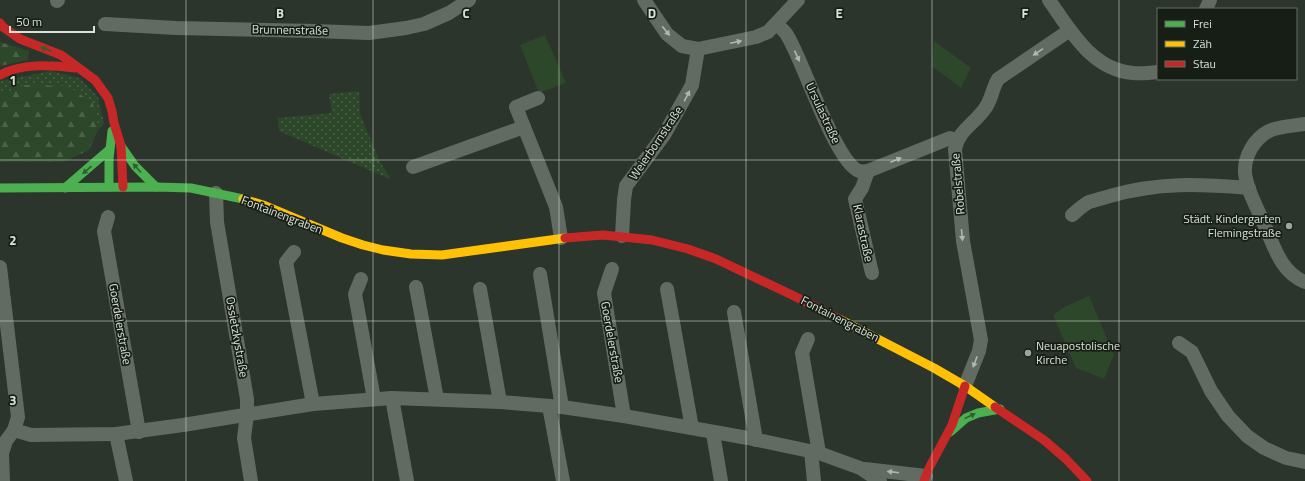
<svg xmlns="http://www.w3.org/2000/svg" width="1305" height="481" font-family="'Titillium Web',sans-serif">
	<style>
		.grass { fill: url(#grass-dots) }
		.forest { fill: url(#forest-firs) }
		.green { fill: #2d472a }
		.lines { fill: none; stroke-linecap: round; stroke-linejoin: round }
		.street { stroke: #626b61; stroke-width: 14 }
		.fast { stroke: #4caf50; stroke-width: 9 }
		.slow { stroke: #ffc107; stroke-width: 9 }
		.jam { stroke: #c62828; stroke-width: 9 }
		.oneway { fill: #afb8ad }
		.oneway2 { fill: #2f5f30 }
		.grid { fill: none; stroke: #d8e2d6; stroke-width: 1; stroke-opacity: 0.55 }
		.poi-dot { fill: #9ca59a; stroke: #171e16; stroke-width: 1.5 }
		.labels { text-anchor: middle; stroke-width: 3.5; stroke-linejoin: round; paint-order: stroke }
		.street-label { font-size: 12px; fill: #d8e2d6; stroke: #171e16 }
		.poi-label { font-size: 12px; fill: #d8e2d6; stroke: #171e16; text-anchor: end }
		.grid-label { font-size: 13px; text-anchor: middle; font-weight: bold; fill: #d8e2d6; stroke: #171e16; stroke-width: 3.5; stroke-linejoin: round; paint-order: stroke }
	</style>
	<defs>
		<pattern id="grass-dots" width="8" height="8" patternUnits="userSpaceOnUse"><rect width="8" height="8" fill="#2d472a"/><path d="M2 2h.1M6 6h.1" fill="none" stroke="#4b6148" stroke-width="1.8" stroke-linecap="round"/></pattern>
		<pattern id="forest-firs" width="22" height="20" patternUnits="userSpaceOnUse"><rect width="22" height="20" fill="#2d472a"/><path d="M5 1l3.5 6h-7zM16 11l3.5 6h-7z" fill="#4b6148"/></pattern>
	</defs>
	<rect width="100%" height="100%" fill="#2c352b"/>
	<g class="grass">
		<polygon points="51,71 79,78 98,97 104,123 98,130 93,103 24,85 0,96 0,81"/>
		<polygon points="359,91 360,114 381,164 388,174 390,179 279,131 278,118 332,113 329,94"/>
	</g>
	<g class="forest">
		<polygon points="0,42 29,51 28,60 0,66"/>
		<polygon points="24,85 68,86 93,103 98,130 89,150 63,162 0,162 0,96"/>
	</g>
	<g class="green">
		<polygon points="545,35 566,83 539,93 520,45"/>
		<polygon points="934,41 971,68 961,88 932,66"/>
		<polygon points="1089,296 1114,355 1104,379 1076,368 1053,315 1066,306"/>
	</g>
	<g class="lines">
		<g class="street">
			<polyline points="644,0 667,34 682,46 698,49 756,37 768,32 798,0"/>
			<path d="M1049 0C1070 30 1092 70 1133 73 1141 74 1150 73 1158 72"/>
			<polyline points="57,1 58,0"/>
			<polyline points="1206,9 1210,0"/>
			<polyline points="105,24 176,28 315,31 369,33 406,28 424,24 449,13 469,0"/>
			<path d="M776 24C780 27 784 30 787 35 803 60 835 162 859 171 861 172 865 171 868 171L950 138 957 141"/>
			<polyline points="538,98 516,107 556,207 561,238"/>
			<path d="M1305 124C1293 126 1280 126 1269 131 1254 139 1244 156 1245 173 1247 191 1258 209 1264 224 1274 246 1281 273 1305 282"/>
			<polyline points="413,167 524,127"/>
			<polyline points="868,171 862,188 855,199 872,273"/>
			<polyline points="216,193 217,222 247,399 247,414 244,438 251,481"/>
			<path d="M1072 215C1077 211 1083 205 1089 202 1096 200 1103 198 1110 196 1159 182 1198 184 1249 188"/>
			<polyline points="108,217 104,231 139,432"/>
			<polyline points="622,236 624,200 626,186 664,135 692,85 698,49"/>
			<polyline points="294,252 286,262 313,404"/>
			<polyline points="0,267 18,417 14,430 6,441 2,453 3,481"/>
			<polyline points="612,269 604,293 624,416"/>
			<polyline points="540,274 562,407"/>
			<polyline points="361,279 355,294 374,399"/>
			<polyline points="416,287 437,399"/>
			<polyline points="480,289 500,402"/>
			<polyline points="667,289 692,428"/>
			<polyline points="734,312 756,440"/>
			<polyline points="808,339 802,353 819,453"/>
			<polyline points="1179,343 1192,352 1211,391 1228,416 1247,436 1264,448 1286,458 1305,462"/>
			<path d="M965 386 979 351 981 340 963 241 955 149C959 129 976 123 986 107 992 98 992 89 998 79L1070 30"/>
			<polyline points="392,398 407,481"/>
			<polyline points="549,406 563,481"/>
			<polyline points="14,430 31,435 116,434 183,425 313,404 392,398 500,402 562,407 624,416 748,438 819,453 860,468 880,481"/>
			<polyline points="713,433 721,481"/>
			<polyline points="116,434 126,481"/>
			<polyline points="811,451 814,481"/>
			<polyline points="865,469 926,476"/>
		</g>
		<g class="fast">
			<polyline points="121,146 135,166 156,187"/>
			<polyline points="109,187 109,159 112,131"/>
			<polyline points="0,188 156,187 191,188 243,199"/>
			<polyline points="65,188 109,150"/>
			<polyline points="950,432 966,418 978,413 1000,409"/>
		</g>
		<g class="slow">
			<polyline points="243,199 263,205 342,238 363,245 383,250 411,254 442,255 565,238"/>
			<polyline points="839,319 934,368 965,386 995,407"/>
		</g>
		<g class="jam">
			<polyline points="0,23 3,27 20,39 61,55 95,80 108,98 112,111 114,123 121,146 123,187"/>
			<path d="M0 75C21 63 51 65 75 68"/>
			<polyline points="565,238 603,235 652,240 688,249 716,259 792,295 839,319"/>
			<polyline points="995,407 1044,440 1066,459 1087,481"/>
			<polyline points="924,481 929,468 952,425 965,386"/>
		</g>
	</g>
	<defs><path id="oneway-solid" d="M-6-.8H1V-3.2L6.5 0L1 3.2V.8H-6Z"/></defs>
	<g class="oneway">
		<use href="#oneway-solid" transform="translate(666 31) rotate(51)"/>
		<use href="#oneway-solid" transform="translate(736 42) rotate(-12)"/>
		<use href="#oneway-solid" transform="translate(1038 52) rotate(146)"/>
		<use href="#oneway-solid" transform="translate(797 56) rotate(65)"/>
		<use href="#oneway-solid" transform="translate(687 96) rotate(-62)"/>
		<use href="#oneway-solid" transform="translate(896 160) rotate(-22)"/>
		<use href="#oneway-solid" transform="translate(962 235) rotate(85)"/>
		<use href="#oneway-solid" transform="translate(975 362) rotate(111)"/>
		<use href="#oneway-solid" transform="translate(893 472) rotate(-173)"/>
	</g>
	<g class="oneway2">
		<use href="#oneway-solid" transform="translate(46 49) rotate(-159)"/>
		<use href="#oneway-solid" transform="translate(137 168) rotate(-132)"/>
		<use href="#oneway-solid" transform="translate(87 170) rotate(140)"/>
		<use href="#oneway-solid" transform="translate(970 416) rotate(-26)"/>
	</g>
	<path class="grid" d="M186 0V481M373 0V481M559 0V481M746 0V481M932 0V481M1119 0V481M0 160H1305M0 321H1305"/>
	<g class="poi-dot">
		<circle cx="1289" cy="226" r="4"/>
		<circle cx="1028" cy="353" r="4"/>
	</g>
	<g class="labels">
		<g class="street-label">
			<text transform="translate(290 30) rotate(1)" y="4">Brunnenstraße</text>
			<text transform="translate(823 113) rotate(65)" y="4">Ursulastraße</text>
			<text transform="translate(656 143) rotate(-56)" y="4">Weierbornstraße</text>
			<text transform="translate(958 184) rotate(-95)" y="4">Robelstraße</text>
			<text transform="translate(282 215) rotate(21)" y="4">Fontainengraben</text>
			<text transform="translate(863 233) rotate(78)" y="4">Klarastraße</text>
			<text transform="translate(840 319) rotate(27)" y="4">Fontainengraben</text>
			<text transform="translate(120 324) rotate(80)" y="4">Goerdelerstraße</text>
			<text transform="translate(237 337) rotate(80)" y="4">Ossietzkystraße</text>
			<text transform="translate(612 342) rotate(80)" y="4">Goerdelerstraße</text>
		</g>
		<g class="poi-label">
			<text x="1281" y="223">Städt. Kindergarten<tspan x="1281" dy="14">Flemingstraße</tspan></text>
			<text x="1036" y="350" text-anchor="start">Neuapostolische<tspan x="1036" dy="14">Kirche</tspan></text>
		</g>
	</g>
	<g class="grid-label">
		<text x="280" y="18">B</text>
		<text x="466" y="18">C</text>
		<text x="652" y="18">D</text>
		<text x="839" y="18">E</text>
		<text x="1025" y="18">F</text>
		<text x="13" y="85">1</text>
		<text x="13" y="245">2</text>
		<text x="13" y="405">3</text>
	</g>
	<rect x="1157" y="8" width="140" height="72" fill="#171e16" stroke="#646c63"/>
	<rect x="1165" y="21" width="20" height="6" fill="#4caf50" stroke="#646c63"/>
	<text x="1193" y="28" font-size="12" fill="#d8e2d6">Frei</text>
	<rect x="1165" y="41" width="20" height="6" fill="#ffc107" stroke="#646c63"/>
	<text x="1193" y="48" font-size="12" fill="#d8e2d6">Zäh</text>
	<rect x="1165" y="61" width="20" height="6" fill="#c62828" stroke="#646c63"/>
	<text x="1193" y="68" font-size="12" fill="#d8e2d6">Stau</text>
	<path d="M10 26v6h84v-6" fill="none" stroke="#d8e2d6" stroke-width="2"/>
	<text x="16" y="26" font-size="12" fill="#d8e2d6" stroke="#171e16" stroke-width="3" paint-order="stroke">50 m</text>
</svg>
